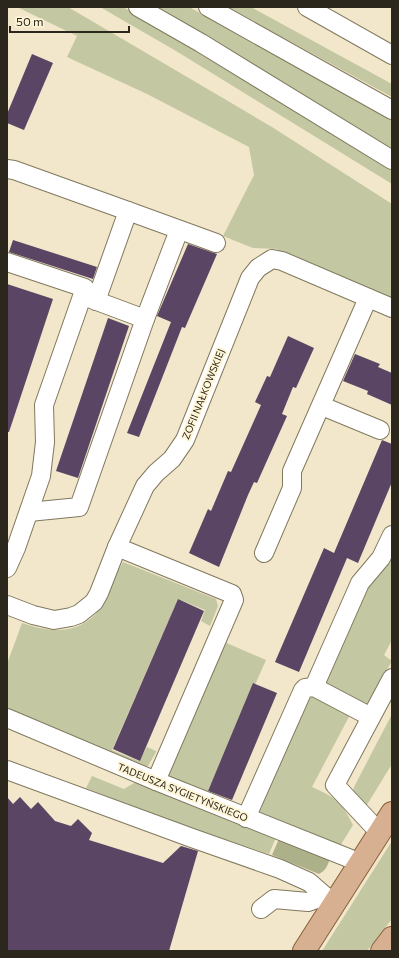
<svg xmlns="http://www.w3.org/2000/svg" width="399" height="958" font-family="Commissioner,sans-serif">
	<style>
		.green { fill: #c3c8a2 }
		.forest { fill: #acb18a }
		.building { fill: #5a4664 }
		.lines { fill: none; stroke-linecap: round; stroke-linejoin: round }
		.minor-casing { stroke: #81785e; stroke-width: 20 }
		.major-casing { stroke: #895e38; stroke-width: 24 }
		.minor { stroke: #fff; stroke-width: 18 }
		.major { stroke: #d7b091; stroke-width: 22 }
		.labels { text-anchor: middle; stroke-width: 4; stroke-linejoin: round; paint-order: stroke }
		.street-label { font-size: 10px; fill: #2b271c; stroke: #fff5d7 }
	</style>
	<rect width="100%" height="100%" fill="#f2e7ca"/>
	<g class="green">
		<polygon points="17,7 68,7 272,127 392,204 392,303 281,255 277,249 253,248 223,236 254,175 249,147 147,94 67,57 77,36"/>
		<polygon points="100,7 123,7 261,88 392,170 392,184 176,51"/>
		<polygon points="158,7 189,7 392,117 392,149"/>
		<polygon points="227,7 251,7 392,84 392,97"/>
		<polygon points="392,545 392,640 384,655 392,661 365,707 321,685 364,581"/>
		<path d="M123 562 216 599 218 606 210 626 201 621 205 610 178 599 112 750 139 761 147 747 156 751V752L148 766H141L7 711V664L22 623C56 635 88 634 107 598 113 586 116 573 123 562Z"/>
		<polygon points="222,641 266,660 205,797 170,779 167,774"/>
		<path d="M307 692 352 711 312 787C336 798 341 801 353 825L337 851 252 815Z"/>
		<polygon points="392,714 392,764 365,808 352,796 354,787"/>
		<polygon points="92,776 124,789 141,779 277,835 269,854 183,826 86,788"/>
		<polygon points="392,841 392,919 367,951 322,951"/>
	</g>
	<path class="forest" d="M279 839 327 858 329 861C327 868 324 871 319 874L272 855Z"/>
	<g class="building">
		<polygon points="32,54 53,63 24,130 7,123 7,114"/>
		<polygon points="13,240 97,267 93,279 9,252"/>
		<polygon points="188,244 217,254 185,328 182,327 139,437 127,433 171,322 157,316"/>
		<polygon points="7,284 53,299 9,432 7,432"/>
		<polygon points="108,318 129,326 78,478 56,471"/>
		<polygon points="288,336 314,348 296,388 293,387 282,414 287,416 257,483 254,482 248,495 219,567 189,553 208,509 211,511 228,471 231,472 261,405 255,402 267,376 270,377"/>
		<polygon points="355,354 380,364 378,367 392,373 392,405 367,394 368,391 343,381"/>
		<polygon points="382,440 392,444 392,482 358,563 347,558 299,672 275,662 324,548 334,553"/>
		<polygon points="178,599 204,611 140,761 113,749"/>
		<polygon points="253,683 277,693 232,800 208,791"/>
		<polygon points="7,797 13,804 20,797 31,809 38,802 55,821 71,826 78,819 92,833 89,840 163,863 181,846 198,851 169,951 7,951"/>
	</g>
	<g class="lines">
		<g class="minor-casing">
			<g id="minor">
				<polyline points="138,7 201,43 392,160"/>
				<polyline points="208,7 392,110"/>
				<polyline points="307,7 392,55"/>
				<polyline points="7,169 14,170 128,211 96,301"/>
				<polyline points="128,211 216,243"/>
				<polyline points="7,262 85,288 44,405 45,442 41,476 16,548 7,568"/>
				<polyline points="86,297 145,319"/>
				<polyline points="322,406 380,430"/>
				<polyline points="29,512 79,507 145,319 179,230"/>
				<polyline points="117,547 232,594 234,600 156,781"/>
				<polyline points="264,553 292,488 292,471 368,298"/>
				<polyline points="7,605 33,615 54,620 71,617 79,614 94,602 99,593 117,547 145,486 156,473 172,459 185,440 250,278 258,268 272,259 282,261 392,308"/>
				<polyline points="314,687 360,583 381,558 392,535"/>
				<polyline points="7,718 156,781 361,863"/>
				<polyline points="7,770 192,838 280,869 309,882 325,896 336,902"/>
				<polyline points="246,818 303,690 305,688 314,687 371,717"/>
				<polyline points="379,832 335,785 392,678"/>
				<polyline points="261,909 274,899 308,902 325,896"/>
			</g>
		</g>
		<g class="major-casing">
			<g id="major">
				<polyline points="304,951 392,813"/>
				<polyline points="382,951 392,938"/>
			</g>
		</g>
		<use href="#minor" class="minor"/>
		<use href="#major" class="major"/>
	</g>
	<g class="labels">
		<g class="street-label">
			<text transform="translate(203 394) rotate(-68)" y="4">ZOFII NAŁKOWSKIEJ</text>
			<text transform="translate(183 792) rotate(22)" y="4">TADEUSZA SYGIETYŃSKIEGO</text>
		</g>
	</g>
	<rect width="399" height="958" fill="none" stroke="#2b271c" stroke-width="16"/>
	<path d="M10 26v6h119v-6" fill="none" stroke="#2b271c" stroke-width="2"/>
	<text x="16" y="26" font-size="12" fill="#2b271c" stroke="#fff5d7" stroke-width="3" paint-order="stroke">50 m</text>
</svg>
